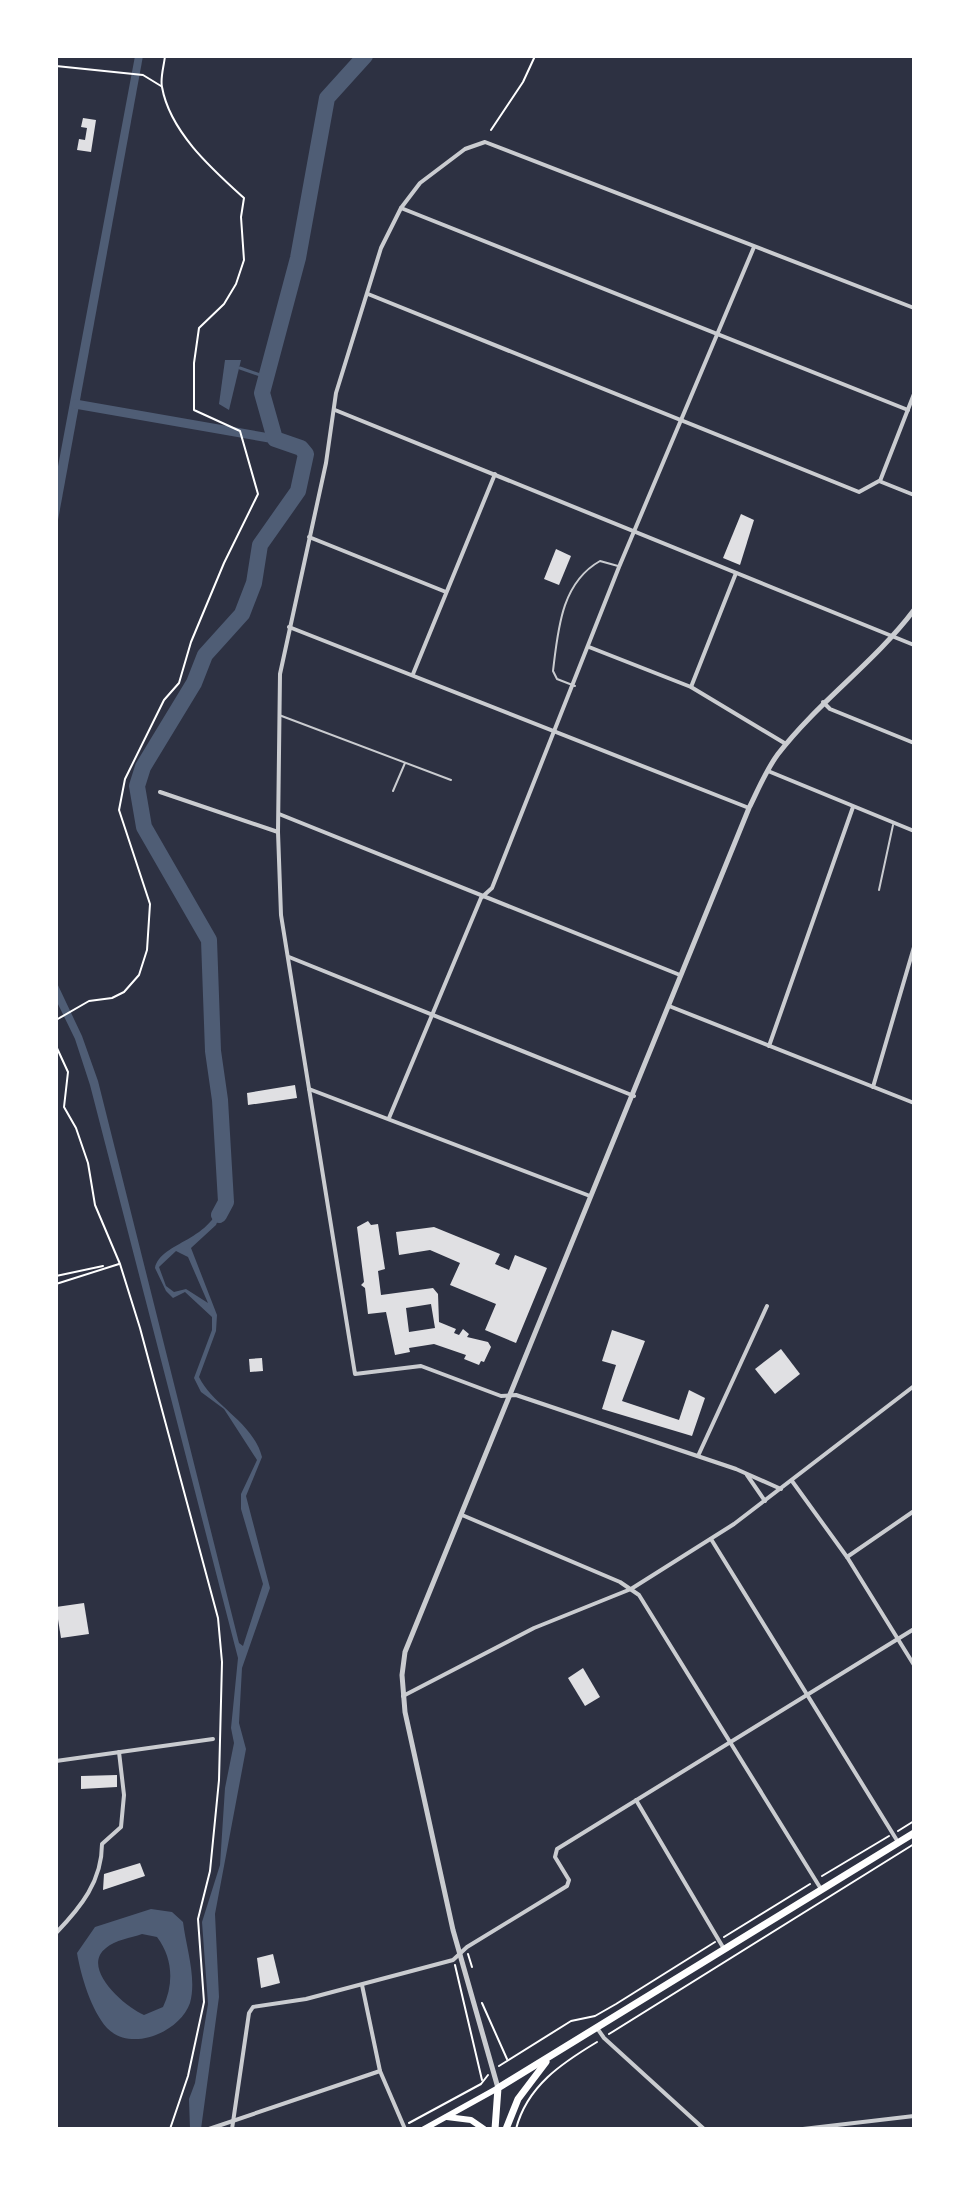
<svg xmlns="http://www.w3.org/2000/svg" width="970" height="2185" font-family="'PT Serif',serif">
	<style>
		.water { fill: #4f5d75; fill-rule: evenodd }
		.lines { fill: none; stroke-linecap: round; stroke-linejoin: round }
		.stream { stroke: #4f5d75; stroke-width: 3 }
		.canal { stroke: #4f5d75; stroke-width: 9 }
		.river { stroke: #4f5d75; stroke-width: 16 }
		.building { fill: #e0e0e3; fill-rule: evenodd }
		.path { stroke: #fff; stroke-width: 2 }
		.service { stroke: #caccd0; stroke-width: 2 }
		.minor { stroke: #caccd0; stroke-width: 4 }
		.tertiary { stroke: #caccd0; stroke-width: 5 }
		.secondary { stroke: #fff; stroke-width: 6 }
		.primary { stroke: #fff; stroke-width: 7 }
	</style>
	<rect width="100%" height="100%" fill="#2d3142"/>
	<g class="water">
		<polygon points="135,56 143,56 56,531 56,477"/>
		<polygon points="225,360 241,360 229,410 219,404"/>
		<path d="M56 981 82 1036 98 1081 239 1643 243 1646 263 1584 241 1509V1494L257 1460 224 1409 201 1392 194 1378 212 1330V1317L185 1292 173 1298 166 1291 155 1268C161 1241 214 1242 223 1196L228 1195 216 1225 191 1248 217 1315 216 1331 199 1377C213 1406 253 1422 262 1457L246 1496 270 1588 242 1668 239 1723 246 1749 215 1914 219 1997 201 2129H190L189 2099 195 2083 208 2004 202 1922 220 1865 225 1788 234 1743 231 1728 238 1658 90 1085 75 1039 56 1000ZM176 1251 188 1257 208 1303 186 1289 174 1292 166 1286 159 1267Z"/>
		<path d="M151 1909 172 1912 183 1922C186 1947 197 1978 190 2003 180 2032 131 2053 107 2028 91 2010 81 1976 77 1953L95 1927ZM142 1934 157 1937C173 1958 174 1984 163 2007L144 2015C125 2007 80 1968 106 1948 115 1940 131 1938 142 1934Z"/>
	</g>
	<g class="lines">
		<polyline class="stream" points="240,368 266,377"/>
		<polyline class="canal" points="75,404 275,439"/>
		<polyline class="river" points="219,1215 226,1202 220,1100 213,1051 209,940 144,827 137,786 143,767 194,683 205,655 242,614 254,583 260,545 298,491 306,454 301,448 275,439 262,393 298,258 327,98 365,56"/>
	</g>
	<g class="building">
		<polygon points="83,118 96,120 91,152 77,150 79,139 85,140 87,128 81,127"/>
		<polygon points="741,514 754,520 740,565 723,558"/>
		<polygon points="556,549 571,556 559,585 544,579"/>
		<polygon points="295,1085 297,1098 248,1105 247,1093"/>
		<path d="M368 1221 371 1225 378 1224 385 1269 378 1271 381 1295 433 1288 438 1294 439 1322 456 1329 454 1333 459 1335 463 1329 469 1334 467 1337 488 1342 491 1347 484 1362 481 1361 479 1365 464 1359 466 1355 434 1344 409 1348 410 1352 395 1355 386 1312 368 1314 365 1288 361 1285 364 1282 357 1227ZM431 1304 435 1328 409 1332 406 1308Z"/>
		<polygon points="434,1227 500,1254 495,1264 509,1270 515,1255 547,1268 516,1343 485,1330 496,1304 450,1285 460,1263 430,1250 399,1255 396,1232"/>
		<polygon points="612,1330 645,1341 622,1401 679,1420 689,1390 705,1398 692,1436 602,1409 616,1365 602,1361"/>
		<polygon points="781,1349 800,1374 775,1394 755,1369"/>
		<polygon points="262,1358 263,1371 250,1372 249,1359"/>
		<polygon points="84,1603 89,1634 61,1638 56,1607"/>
		<polygon points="583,1668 600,1697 585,1706 568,1678"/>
		<polygon points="117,1775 117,1787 81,1789 81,1776"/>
		<polygon points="140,1863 145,1876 103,1890 104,1874"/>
		<polygon points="273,1954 280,1983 261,1988 257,1958"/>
	</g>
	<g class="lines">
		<g class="path">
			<polyline points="56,66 143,75 161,86"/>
			<polyline points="491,130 523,82 535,56"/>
			<path d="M56 1020 89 1001 112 998 124 992 139 975 147 950 150 904 119 810 125 779 164 700 179 683 191 642 224 563 258 494 240 431 194 410V363L199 328 224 304 236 284 244 260 241 217 244 198C212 169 170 132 162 87 160 78 164 66 165 56"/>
			<polyline points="56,1046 68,1072 64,1107 76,1128 88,1163 95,1205 120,1264 140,1328 218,1618 222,1662 219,1780 210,1871 198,1919 204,2002 188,2076 170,2129"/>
			<polyline points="56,1276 103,1266"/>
			<polyline points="56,1284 119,1264"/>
			<polyline points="898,1831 914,1821"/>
			<polyline points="822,1876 889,1836"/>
			<polyline points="724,1937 810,1884"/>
			<polyline points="468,1954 472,1967"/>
			<polyline points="455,1965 482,2080"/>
			<polyline points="482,2003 507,2059"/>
			<polyline points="609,2034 914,1844"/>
			<polyline points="499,2066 571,2021 595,2016 616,2004 715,1942"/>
			<polyline points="409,2123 481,2084 488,2075"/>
			<polyline points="456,2129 469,2129"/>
			<path d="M516 2129C527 2086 562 2063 597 2042"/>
		</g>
		<g class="service">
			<path d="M575 686 557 679 553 671C558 630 561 583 600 561L618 566"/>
			<polyline points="279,715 451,780"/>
			<polyline points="393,791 405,763"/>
			<polyline points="879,890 893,825"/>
		</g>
		<g class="minor">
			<polyline points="401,208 908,410"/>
			<polyline points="368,294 859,492 879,481 914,495"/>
			<polyline points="335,410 914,645"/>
			<polyline points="880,481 914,394"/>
			<polyline points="309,537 446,592"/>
			<polyline points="289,627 749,808"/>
			<polyline points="589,647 691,687 786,744"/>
			<polyline points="413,674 495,474"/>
			<polyline points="691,687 736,573"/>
			<polyline points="823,702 830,709 914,743"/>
			<polyline points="768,771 914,831"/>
			<polyline points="160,792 278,832"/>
			<polyline points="279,814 680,975"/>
			<polyline points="289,957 634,1096"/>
			<polyline points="669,1006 914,1103"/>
			<polyline points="769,1046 853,807"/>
			<polyline points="873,1087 914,947"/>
			<polyline points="309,1089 590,1196"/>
			<polyline points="389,1118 481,898 492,888 619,567 754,247"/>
			<polyline points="698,1456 767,1306"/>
			<polyline points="747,1475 765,1501"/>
			<polyline points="792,1481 847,1557 914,1665"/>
			<polyline points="781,1489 736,1469 516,1395 501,1396 421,1366 355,1374 281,915 278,832 280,674 326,463 336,393 381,248 401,208 420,183 465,149 485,142 914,308"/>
			<polyline points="462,1515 620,1582 639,1595 821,1889"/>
			<polyline points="711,1539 898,1842"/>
			<polyline points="847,1557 914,1511"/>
			<polyline points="403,1696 534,1628 631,1589 734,1524 914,1386"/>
			<polyline points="56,1761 213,1739"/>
			<polyline points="636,1800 724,1949"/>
			<path d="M56 1933C81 1907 102 1881 102 1844L121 1827 124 1795 119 1752"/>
			<polyline points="362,1985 380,2071 405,2129"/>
			<polyline points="597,2028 604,2038 704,2129"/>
			<polyline points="209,2129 380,2071"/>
			<polyline points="232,2129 249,2013 253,2007 306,1999 453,1960 467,1947 567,1886 569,1880 555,1857 557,1849 914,1629"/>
			<polyline points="803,2129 914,2116"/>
		</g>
		<path class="tertiary" d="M498 2088 453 1930 405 1712 402 1675 405 1652 749 808C758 790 766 770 778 754 819 701 874 663 914 610"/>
		<g class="secondary">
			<polyline points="447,2117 471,2120 484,2129"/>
			<polyline points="424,2129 498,2088"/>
		</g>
		<g class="primary">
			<polyline points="495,2129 498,2088 914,1833"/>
			<polyline points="506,2129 518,2099 546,2062"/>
		</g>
	</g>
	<rect width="970" height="2185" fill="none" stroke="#ffffff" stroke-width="116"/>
</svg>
